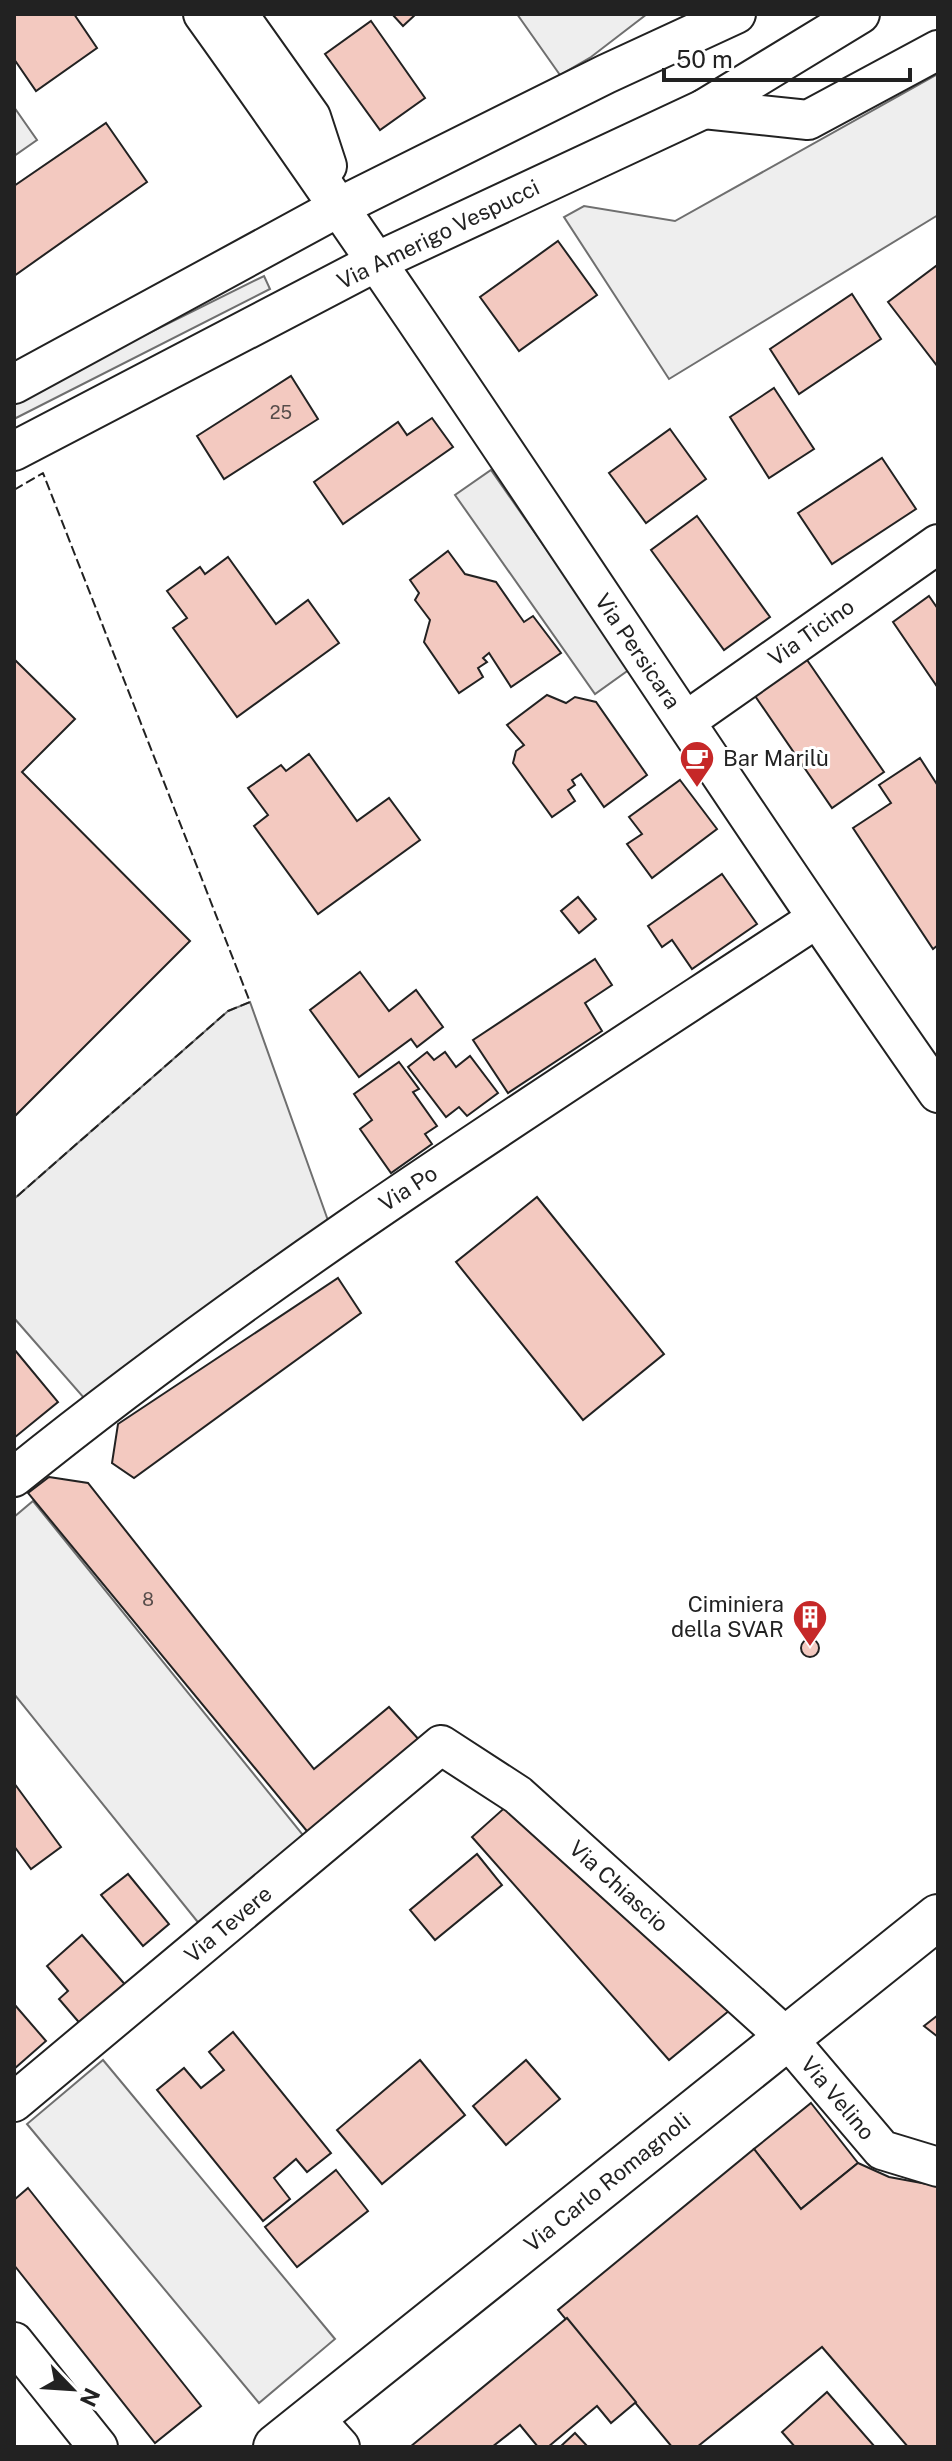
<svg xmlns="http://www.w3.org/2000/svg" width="952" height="2461" font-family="'Public Sans',sans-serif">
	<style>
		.green { fill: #eee; stroke: #6f6f6f; stroke-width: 2 }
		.parking { fill: #ededed; stroke: #6f6f6f; stroke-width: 2 }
		.building { fill: #f3c9c0; stroke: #222; stroke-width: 2 }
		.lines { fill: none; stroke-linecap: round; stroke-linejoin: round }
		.minor-casing { stroke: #222; stroke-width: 42 }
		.major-casing { stroke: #222; stroke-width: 48 }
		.minor { stroke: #fff; stroke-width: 38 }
		.major { stroke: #fff; stroke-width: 44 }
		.fence { stroke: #222; stroke-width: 2; stroke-dasharray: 10 4; stroke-linecap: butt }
		.labels { text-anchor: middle; stroke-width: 6; stroke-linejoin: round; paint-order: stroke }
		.number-label { font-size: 18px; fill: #564c4a }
		.street-label { font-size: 22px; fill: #222; stroke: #fff }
		.poi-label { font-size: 22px; fill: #222; stroke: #fff; text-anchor: start }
	</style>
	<rect width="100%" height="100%" fill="#fff"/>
	<g class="green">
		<polygon points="517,14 647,14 591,57 560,75"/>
		<polygon points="938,74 938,215 669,379 564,217 584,206 675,221"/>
		<polygon points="14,107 37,140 14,156"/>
		<polygon points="264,276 270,289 14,419 14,400"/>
		<polygon points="33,1501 307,1840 201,1926 14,1694 14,1517"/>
		<polygon points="103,2060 335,2339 259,2403 27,2124"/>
	</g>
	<g class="parking">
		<polygon points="491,470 630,669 595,694 455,495"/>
		<polygon points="250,1002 330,1226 84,1398 14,1318 14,1199 228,1011"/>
	</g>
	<g class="building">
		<polygon points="14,14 74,14 97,48 36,91 14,59"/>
		<polygon points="392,14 416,14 403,26"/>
		<polygon points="371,21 425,98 380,130 325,54"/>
		<polygon points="106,123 147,182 14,276 14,186"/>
		<polygon points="558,241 597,295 519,351 480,297"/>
		<polygon points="936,266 938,269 938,367 888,302"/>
		<polygon points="852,294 881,339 799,394 770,349"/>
		<polygon points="291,376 318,419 224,479 197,436"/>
		<polygon points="774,388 814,449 769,478 730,417"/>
		<polygon points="432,418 453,447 343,524 314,482 398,422 407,435"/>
		<polygon points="670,429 706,479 646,523 609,473"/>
		<polygon points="882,458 916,509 832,564 798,513"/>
		<polygon points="697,516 770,617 724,650 651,550"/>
		<polygon points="448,551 465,574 496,582 524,622 533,616 561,653 511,687 489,653 483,658 487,662 478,668 483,677 459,693 424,642 430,620 415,600 419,593 410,580"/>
		<polygon points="228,557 276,624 308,600 339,643 237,717 173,628 187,618 167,591 200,567 205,574"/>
		<polygon points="929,596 938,609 938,688 893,622"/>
		<polygon points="805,657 884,772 832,808 753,693"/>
		<polygon points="14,659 75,719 22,772 190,941 14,1117"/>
		<polygon points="547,695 566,703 575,697 596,702 647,775 604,807 581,774 572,780 575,785 568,790 575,801 552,817 513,763 516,751 524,745 507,725"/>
		<polygon points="309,754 357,821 389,798 420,840 318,914 254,826 268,815 248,788 281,765 286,771"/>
		<polygon points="920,758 938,786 938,945 933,949 853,828 891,803 879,785"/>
		<polygon points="680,780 717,829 652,878 627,844 642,834 629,817"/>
		<polygon points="722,874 757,924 692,969 672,940 662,947 648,926"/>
		<polygon points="578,897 596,919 579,933 561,911"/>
		<polygon points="595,959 612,985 585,1003 602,1031 508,1093 473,1040"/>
		<polygon points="360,972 389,1011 416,990 443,1027 417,1047 411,1039 359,1077 310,1010"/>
		<polygon points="427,1052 434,1060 445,1052 456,1067 470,1056 498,1093 467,1116 459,1107 446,1117 408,1067"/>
		<polygon points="399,1062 419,1089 413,1092 437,1126 425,1134 432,1144 391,1173 360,1129 372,1120 354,1094"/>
		<polygon points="537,1197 664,1354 583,1420 456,1262"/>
		<polygon points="338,1278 361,1313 134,1478 112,1463 118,1424"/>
		<polygon points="14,1349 58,1402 14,1438"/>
		<polygon points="49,1477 88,1483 314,1769 389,1707 422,1743 311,1836 28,1493"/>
		<circle cx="810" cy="1648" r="9"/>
		<polygon points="14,1783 61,1847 31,1869 14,1846"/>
		<polygon points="510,1803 730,2010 669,2060 472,1837"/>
		<polygon points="477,1854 502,1885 435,1940 410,1910"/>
		<polygon points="128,1874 169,1924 143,1946 101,1895"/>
		<polygon points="82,1935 128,1988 83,2027 59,1999 68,1991 47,1966"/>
		<polygon points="14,2004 46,2041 14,2069"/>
		<polygon points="938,2015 938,2037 924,2026"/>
		<polygon points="233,2032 331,2153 307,2172 296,2159 274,2178 290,2199 263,2221 157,2090 184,2068 201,2088 224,2070 209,2052"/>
		<polygon points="420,2060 465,2115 382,2184 337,2130"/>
		<polygon points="526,2060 560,2099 506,2145 473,2106"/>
		<polygon points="811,2103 858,2163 801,2209 754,2149"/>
		<polygon points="754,2149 801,2209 858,2163 889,2177 938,2186 938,2447 908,2447 822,2347 697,2447 672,2447 558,2310"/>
		<polygon points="336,2170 368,2211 297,2267 265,2227"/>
		<polygon points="28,2188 201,2406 155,2443 14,2265 14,2200"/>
		<polygon points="567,2318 636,2402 611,2423 597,2406 548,2447 538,2447 520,2425 492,2447 410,2447"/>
		<polygon points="827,2392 875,2447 795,2447 782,2432"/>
		<polygon points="575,2433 588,2447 560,2447"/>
	</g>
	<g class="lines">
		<g class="minor-casing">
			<g id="minor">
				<path d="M203 14C457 368 689 737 938 1093"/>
				<polyline points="238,14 311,117 327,166"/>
				<polyline points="704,109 808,120 938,50"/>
				<polyline points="14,384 341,206 606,74 736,14"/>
				<polyline points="14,451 376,262 704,109 860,14"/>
				<polyline points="686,721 938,544"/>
				<path d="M14 1477C268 1272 544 1098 816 919"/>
				<polyline points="14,2102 441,1745 518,1795 787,2038 882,2150 938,2167"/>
				<polyline points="14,2342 98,2447"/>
				<polyline points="313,2417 340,2447"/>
			</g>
		</g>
		<g class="major-casing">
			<polyline id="major" points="276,2447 938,1917"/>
		</g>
		<use href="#minor" class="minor"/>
		<use href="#major" class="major"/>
		<polyline class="fence" points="14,490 43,473 250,1002 228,1011 14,1199"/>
	</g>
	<defs>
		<g id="cafe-pin" transform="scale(1.8)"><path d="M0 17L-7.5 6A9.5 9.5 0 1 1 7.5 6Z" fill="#c62828" stroke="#fff"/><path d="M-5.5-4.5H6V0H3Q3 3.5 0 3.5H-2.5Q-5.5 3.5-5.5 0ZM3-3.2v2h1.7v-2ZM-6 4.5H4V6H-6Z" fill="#fff"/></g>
		<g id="building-pin" transform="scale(1.8)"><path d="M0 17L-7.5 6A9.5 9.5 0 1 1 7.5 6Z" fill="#c62828" stroke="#fff"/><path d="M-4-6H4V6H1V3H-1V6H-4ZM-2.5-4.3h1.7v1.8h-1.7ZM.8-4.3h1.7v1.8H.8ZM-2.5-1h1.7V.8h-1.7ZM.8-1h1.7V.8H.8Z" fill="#fff"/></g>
	</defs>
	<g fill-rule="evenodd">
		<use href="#cafe-pin" x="697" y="758"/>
		<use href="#building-pin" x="810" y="1617"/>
	</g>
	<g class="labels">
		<g class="number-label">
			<text x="281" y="419">25</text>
			<text x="148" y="1606">8</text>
		</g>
		<g class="street-label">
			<text transform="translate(438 234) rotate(-26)" y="8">Via Amerigo Vespucci</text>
			<text transform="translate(811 632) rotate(-35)" y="8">Via Ticino</text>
			<text transform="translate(638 651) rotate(56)" y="8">Via Persicara</text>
			<text transform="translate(408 1188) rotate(-33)" y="8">Via Po</text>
			<text transform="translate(619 1886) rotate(42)" y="8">Via Chiascio</text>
			<text transform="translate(228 1924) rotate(-40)" y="8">Via Tevere</text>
			<text transform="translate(838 2098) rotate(50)" y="8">Via Velino</text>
			<text transform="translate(607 2182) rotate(-39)" y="8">Via Carlo Romagnoli</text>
		</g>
		<g class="poi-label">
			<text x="723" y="766">Bar Marilù</text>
			<text x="784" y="1612" text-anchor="end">Ciminiera<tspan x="784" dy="25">della SVAR</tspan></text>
		</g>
	</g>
	<rect width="952" height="2461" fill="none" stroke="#222222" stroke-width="32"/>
	<g transform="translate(72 2389) rotate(115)" stroke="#ffffff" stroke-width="6" paint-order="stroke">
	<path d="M0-6L14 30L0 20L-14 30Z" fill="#222222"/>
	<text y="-12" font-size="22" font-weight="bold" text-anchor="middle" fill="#222222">N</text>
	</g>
	<path d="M664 68v12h246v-12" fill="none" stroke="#222222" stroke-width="4"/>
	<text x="676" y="68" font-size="24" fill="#222222" stroke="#ffffff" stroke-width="6" paint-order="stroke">50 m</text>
</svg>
